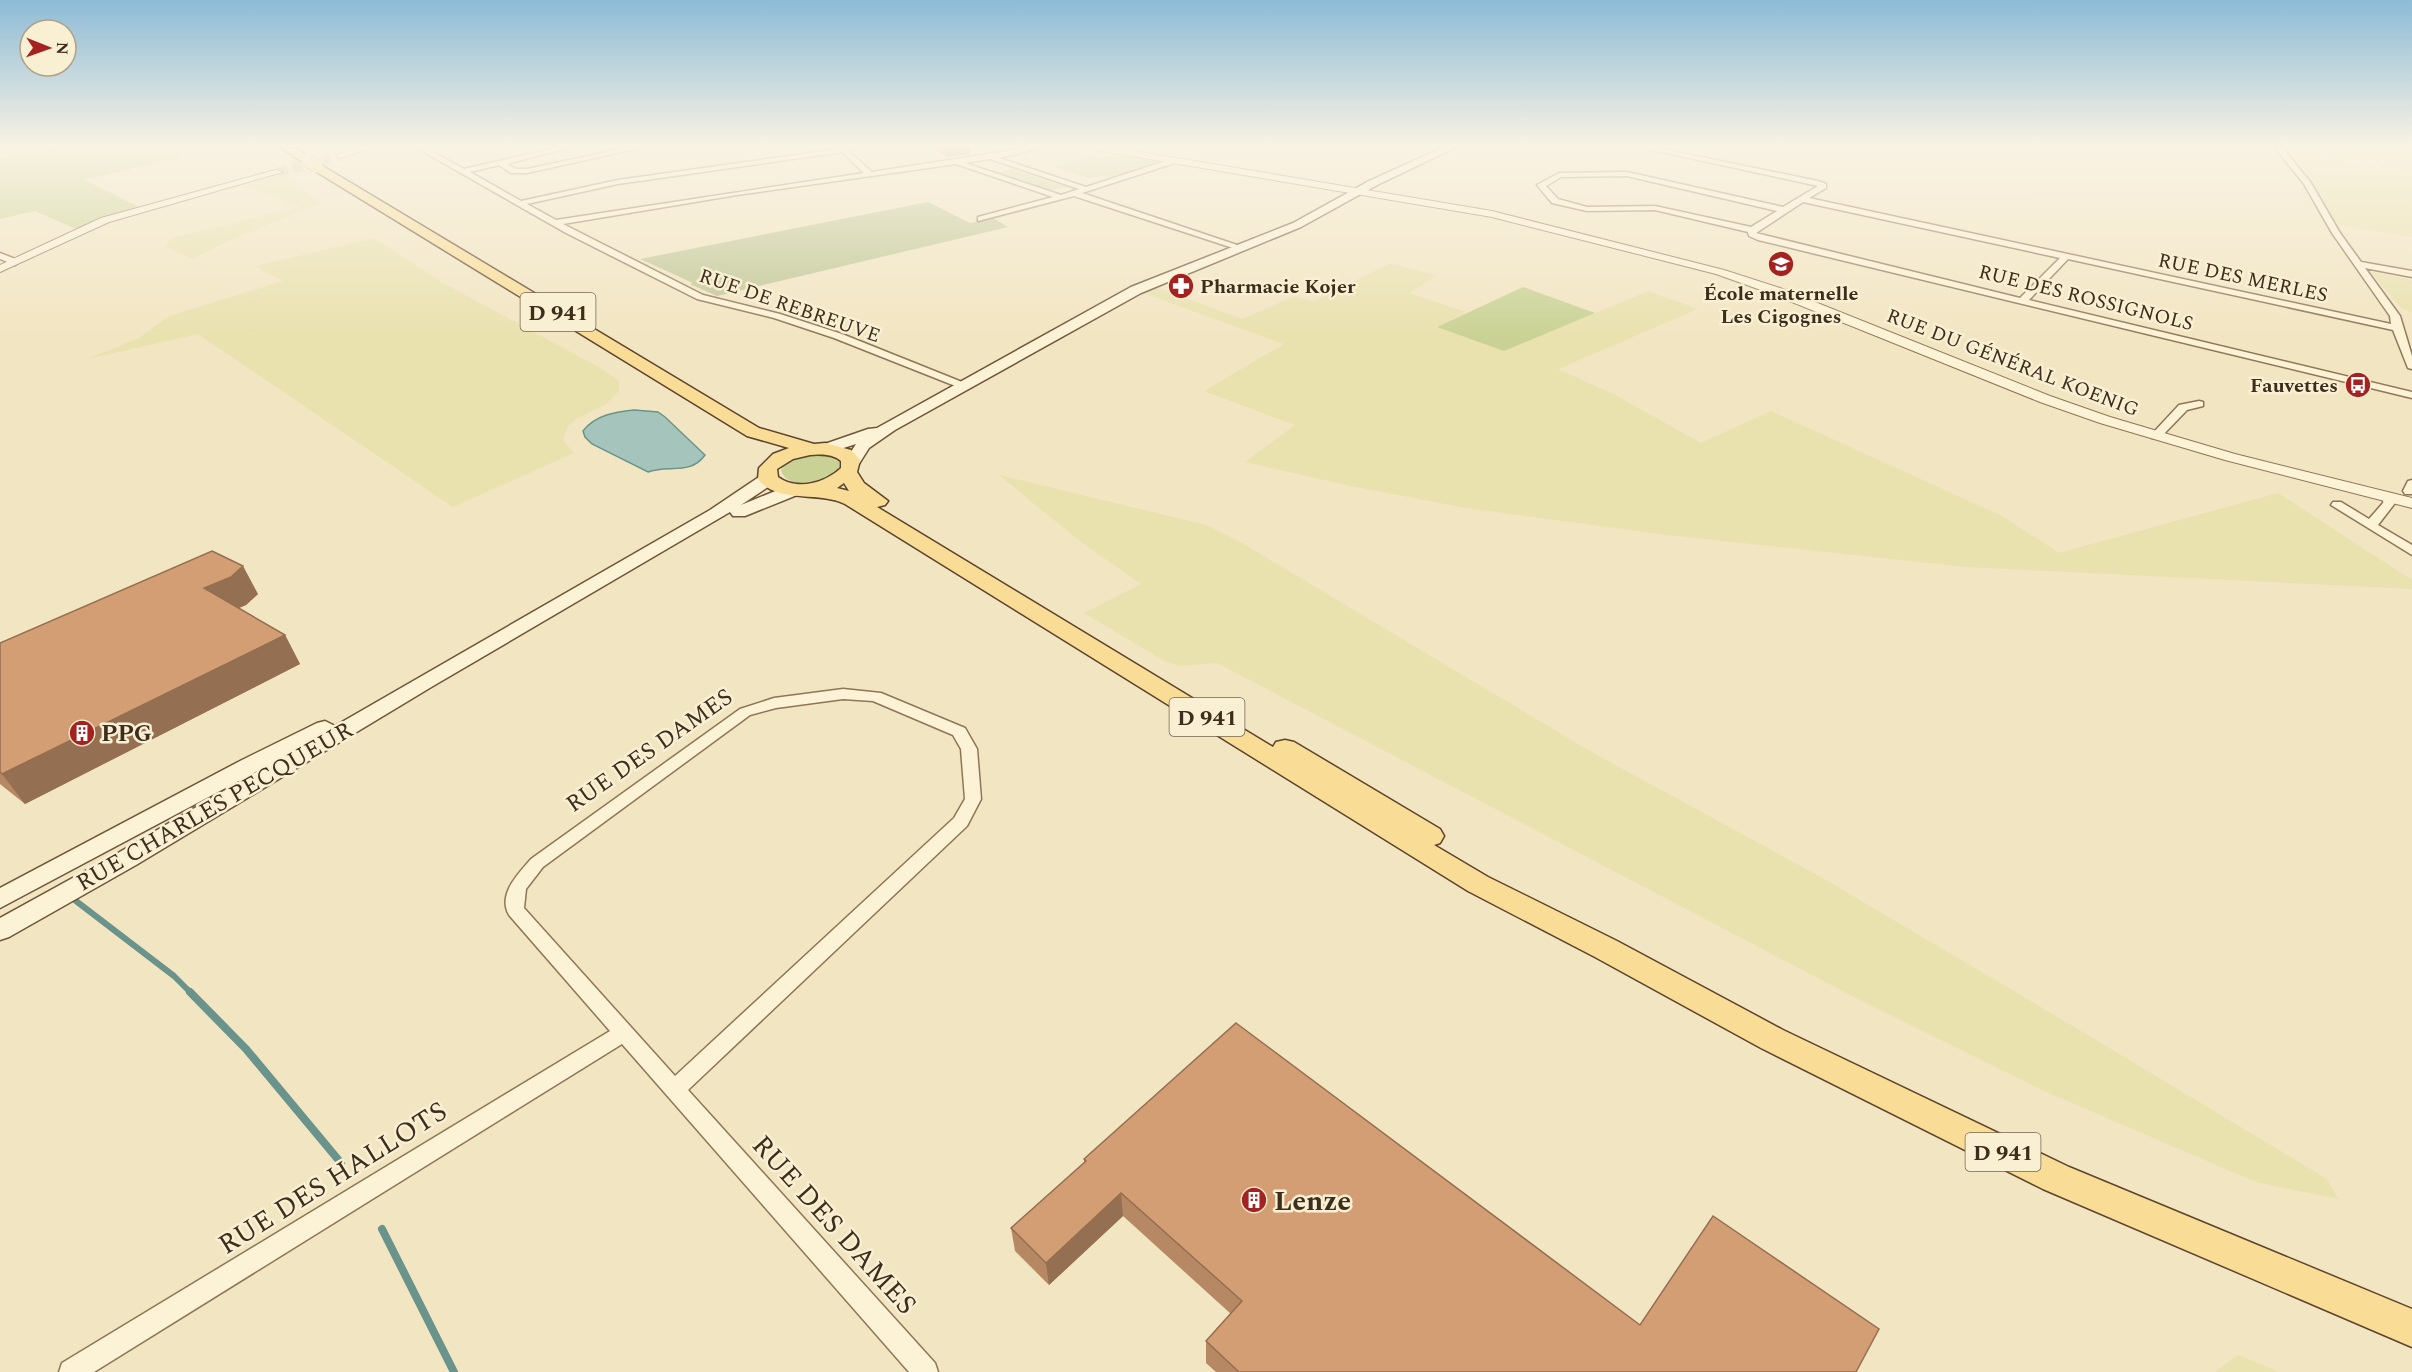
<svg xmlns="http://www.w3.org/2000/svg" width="2412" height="1372" font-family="Spectral,serif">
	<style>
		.farmland { fill: #e9e1ae }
		.green { fill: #c9d294 }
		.cemetery { fill: #bfc694 }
		.water { fill: #a5c5bc; stroke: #6a948b; stroke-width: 1.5 }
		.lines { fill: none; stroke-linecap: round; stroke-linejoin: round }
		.stream-far1 { stroke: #6a948b; stroke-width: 6 }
		.stream { stroke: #6a948b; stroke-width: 8 }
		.tertiary-tunnel { stroke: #cec0a1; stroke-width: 10; stroke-dasharray: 10 5; stroke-linecap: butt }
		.minor-casing { stroke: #8e7657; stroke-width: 3 }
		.tertiary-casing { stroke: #8e7657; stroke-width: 2 }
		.secondary-casing { stroke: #70563a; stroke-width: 3 }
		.primary-casing { stroke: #5c432c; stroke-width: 3 }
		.minor { fill: #fcf2d6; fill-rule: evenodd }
		.tertiary { fill: #fcf2d6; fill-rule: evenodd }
		.secondary { fill: #fcf2d6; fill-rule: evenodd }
		.primary { fill: #f9dd96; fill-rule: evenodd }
		.primary-bridge-casing { stroke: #5c432c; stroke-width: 14; stroke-linecap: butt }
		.primary-bridge { stroke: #f9dd96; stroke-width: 13 }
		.wall { fill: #b68864 }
		.shaded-wall { fill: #946f51 }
		.building { fill: #d49e74; stroke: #946f51; stroke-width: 1.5 }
		.labels { text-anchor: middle; stroke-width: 5; stroke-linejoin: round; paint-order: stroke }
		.far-street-label { font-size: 20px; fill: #3d2d1d; stroke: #f9efd2 }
		.far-poi-label { font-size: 20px; font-weight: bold; fill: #3d2d1d; stroke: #f9efd2; text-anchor: start }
		.shield { fill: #f9efd2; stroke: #756753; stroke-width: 1.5 }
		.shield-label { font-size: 22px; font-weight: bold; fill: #3d2d1d }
		.poi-label { font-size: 24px; font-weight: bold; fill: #3d2d1d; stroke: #f9efd2; text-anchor: start }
		.street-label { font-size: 24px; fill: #3d2d1d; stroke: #f9efd2 }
		.near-street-label { font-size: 28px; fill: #3d2d1d; stroke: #f9efd2 }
		.near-poi-label { font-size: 28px; font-weight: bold; fill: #3d2d1d; stroke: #f9efd2; text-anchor: start }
	</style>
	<rect width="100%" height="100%" fill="#f2e5c2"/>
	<g class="farmland">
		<polygon points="0,147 61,147 0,159"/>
		<polygon points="2278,147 2412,176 2412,237 2330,223 2307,183"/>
		<polygon points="2301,147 2412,147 2412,173"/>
		<polygon points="281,175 290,179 320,203 215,247 193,259 164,246 172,238 301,207 241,185"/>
		<polygon points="375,238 443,283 602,369 619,381 619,391 606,404 576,419 568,426 563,440 574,453 453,507 198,334 87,359 139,338 169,316 283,281 255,266"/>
		<polygon points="1391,263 1437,276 1409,293 1466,312 1438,327 1504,351 1648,291 1698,309 1558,369 1615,395 1701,443 1771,411 2004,517 2059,553 2278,493 2412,580 2412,589 1967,567 1667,535 1466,508 1351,486 1245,462 1295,425 1204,391 1284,344 1143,293 1156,287 1242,319 1295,296 1313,302"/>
		<polygon points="2371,272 2412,280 2412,312 2402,309"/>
		<polygon points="999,475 1206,525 1242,543 1586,749 1819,876 2071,1025 2327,1179 2338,1199 2256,1182 2042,1090 1856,998 1217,663 1180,666 1166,662 1084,613 1141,584 1081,542"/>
		<polygon points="2238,1355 2279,1372 2215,1372"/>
	</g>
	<g class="green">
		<polygon points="61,147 78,147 90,151 110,147 200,147 175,152 181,157 85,180 139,207 76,229 35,211 0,219 0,159"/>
		<polygon points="1115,153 1164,162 1113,179 1103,176 1090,178 1054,167 1088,156 1103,159"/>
		<polygon points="1012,169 1059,185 1067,185 1067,187 1049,190 999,173"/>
		<polygon points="1523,287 1595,313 1504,351 1437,327"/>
		<path d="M811 455 831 457 839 462V469C827 482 789 492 781 471 786 459 799 457 811 455Z"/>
	</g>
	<polygon class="cemetery" points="928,202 970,223 993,218 1008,227 717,296 690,284 693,283 640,259"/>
	<path class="water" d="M634 410 658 412 665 417 705 455C690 476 668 464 648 472L592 444 585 437 583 431C595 415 615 412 634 410Z"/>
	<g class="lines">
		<polyline class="stream-far1" points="76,901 174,976 191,993"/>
		<g class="stream">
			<polyline points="190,992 246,1049 341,1163"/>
			<polyline points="382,1229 454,1372"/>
		</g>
		<polyline class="tertiary-tunnel" points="278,172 341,155"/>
		<g class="minor-casing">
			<g id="minor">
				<path d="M415 147H424L464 169 559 147H571L507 164 516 169H527L631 147H644L527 173H511L499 165 470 172 521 201 618 180 838 149 837 147H844L872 172 1032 147H1045L999 158 1086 187 1172 159 1175 163 1082 193 1243 247 1236 249 1074 196 978 221V217L1053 197 956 164 737 195 563 224 703 295 780 314 842 334 967 384V388L963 389 834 338 774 318 697 299 566 233ZM842 152 864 173 556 220 527 204 618 184ZM990 159 1079 189 1061 195 965 163Z"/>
				<path d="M1639 147H1653L1818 181 1826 184V188L1809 198 2391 324 2390 316 2332 233 2304 184 2274 147H2282L2311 183 2340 233 2361 262 2412 271V277L2365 268 2400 316 2412 356V369L2408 368 2393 330 2068 259 2029 300 2412 392V398L1758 240 1749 236 1748 232 1655 210 1587 211 1552 203 1537 185 1559 173 1627 172 1783 207 1818 186ZM1627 176 1777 211 1751 227 1655 206 1587 207 1558 199 1546 186 1561 177ZM1803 202 2060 258 2020 298 1756 233Z"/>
				<polygon points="0,253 18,260 19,262 15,265 0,259"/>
				<polygon points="2199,401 2203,402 2203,406 2187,410 2160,438 2152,438 2152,434 2179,405"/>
				<polygon points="2412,480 2412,494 2405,494 2403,491 2408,481"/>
				<polygon points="2388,493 2392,494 2395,503 2378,525 2412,545 2412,555 2331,505 2333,502 2341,502 2369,519 2383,503 2384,494"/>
				<path d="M843 689 881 693 965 728 977 749 981 799 967 826 688 1090 935 1363 938 1372H909L622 1044 94 1372H59L62 1363 610 1031 509 915C497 894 519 873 531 859L740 709 774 698ZM843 699 873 701 953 735 961 749 965 799 954 818 675 1076 524 908 526 889 543 867 750 715 776 708Z"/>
			</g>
		</g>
		<g class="tertiary-casing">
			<g id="tertiary">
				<polygon points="359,147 374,147 341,158 336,155"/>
				<polygon points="1091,147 1111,147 1492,211 1724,270 1780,288 2050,396 2110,417 2235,454 2412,498 2412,508 2225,460 2100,423 2040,402 1772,294 1716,274 1492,217 1096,150"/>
				<polygon points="275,170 283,172 109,222 0,272 0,265 101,218"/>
			</g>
		</g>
		<g class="secondary-casing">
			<g id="secondary">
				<polygon points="1444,147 1457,147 1377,185 1301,227 1141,293 895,430 869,448 857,467 851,469 843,464 856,444 825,454 817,449 819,446 868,429 877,428 1131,287 1293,223 1369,181"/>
				<polygon points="768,474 776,479 774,483 741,505 790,485 802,485 804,489 802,493 745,516 733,516 730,512 433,686 136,865 9,937 0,940 0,918 118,853 263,768 0,908 0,888 240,761 317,723 325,721 335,726 710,510 762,475"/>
			</g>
		</g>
		<g class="primary-casing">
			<g id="primary">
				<polygon points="280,147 294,147 313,160 311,162 303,162"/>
				<path d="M316 162 759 428 814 444 825 443 851 450 860 460 857 472 864 483 888 501 885 505 877 507 1273 747 1276 742 1285 740 1294 742 1440 829 1444 836 1440 843 1434 845 1488 877 1617 941 1783 1030 2069 1167 2412 1309V1347L2043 1189 1761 1048 1595 957 1468 891 845 504C819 491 776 504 758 479L759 468 773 454 789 448 747 436 312 169 310 166ZM810 455C821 454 833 454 841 461V468C825 483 797 491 778 477L777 469 793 459ZM844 483 849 491 837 488Z"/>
			</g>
		</g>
		<use href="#minor" class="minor"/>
		<use href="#tertiary" class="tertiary"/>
		<use href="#secondary" class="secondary"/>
		<use href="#primary" class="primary"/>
		<g class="primary-bridge-casing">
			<polyline id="primary-bridge" points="307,160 316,166"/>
		</g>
		<use href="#primary-bridge" class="primary-bridge"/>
	</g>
	<g class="wall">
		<polygon points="932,147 969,147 970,154 946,157"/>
		<polygon points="258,594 246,605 239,608 285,635 300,664 25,804 0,784 0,643"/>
		<polygon points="1084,1159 1640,1325 1856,1372 1216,1372 1206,1363 1206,1341 1231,1314 1123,1216 1049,1285 1015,1251 1011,1228 1084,1163"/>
	</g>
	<g class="shaded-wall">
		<polygon points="945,147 969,147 970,154 946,157"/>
		<polygon points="243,566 258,594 246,605 220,616 204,588"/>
		<polygon points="285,635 300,664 25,804 2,774"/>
		<polygon points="1121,1193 1123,1216 1049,1285 1046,1263"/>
	</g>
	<g class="building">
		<polygon points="212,551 243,566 231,577 204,588 285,635 2,774 0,772 0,643"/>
		<polygon points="1236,1023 1640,1325 1713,1216 1879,1329 1856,1372 1239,1372 1206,1341 1242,1301 1121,1193 1046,1263 1011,1228 1086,1161 1084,1159"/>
	</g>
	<linearGradient id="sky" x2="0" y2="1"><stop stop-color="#8dbbd6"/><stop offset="0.43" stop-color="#f9f3e4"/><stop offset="1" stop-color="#f9f3e4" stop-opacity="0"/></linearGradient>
	<rect width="2412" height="339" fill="url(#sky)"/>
	<defs>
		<g id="school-disc" transform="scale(1.35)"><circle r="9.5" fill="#a42321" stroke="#f9efd2"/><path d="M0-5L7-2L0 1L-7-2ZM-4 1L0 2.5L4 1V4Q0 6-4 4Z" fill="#fff"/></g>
		<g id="pharmacy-disc" transform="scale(1.35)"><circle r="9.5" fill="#a42321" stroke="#f9efd2"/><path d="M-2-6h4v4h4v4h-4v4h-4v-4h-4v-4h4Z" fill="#fff"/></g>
		<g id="bus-disc" transform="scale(1.35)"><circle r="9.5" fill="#a42321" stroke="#f9efd2"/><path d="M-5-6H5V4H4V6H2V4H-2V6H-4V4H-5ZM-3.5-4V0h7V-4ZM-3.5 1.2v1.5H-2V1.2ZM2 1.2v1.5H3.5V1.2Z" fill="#fff"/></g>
		<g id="building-disc" transform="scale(1.35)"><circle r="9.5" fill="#a42321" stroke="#f9efd2"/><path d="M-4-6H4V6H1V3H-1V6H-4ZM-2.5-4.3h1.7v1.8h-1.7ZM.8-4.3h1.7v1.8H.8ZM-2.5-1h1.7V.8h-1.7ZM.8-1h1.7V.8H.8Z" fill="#fff"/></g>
	</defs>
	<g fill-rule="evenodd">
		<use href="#school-disc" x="1781" y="264"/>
		<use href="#pharmacy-disc" x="1181" y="286"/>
		<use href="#bus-disc" x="2358" y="385"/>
		<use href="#building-disc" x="82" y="733"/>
		<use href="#building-disc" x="1254" y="1200"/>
	</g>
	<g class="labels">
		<g class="far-street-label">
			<text transform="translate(2243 277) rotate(12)" y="7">RUE DES MERLES</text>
			<text transform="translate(2086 297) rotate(14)" y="7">RUE DES ROSSIGNOLS</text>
			<text transform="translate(790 305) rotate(19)" y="7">RUE DE REBREUVE</text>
			<text transform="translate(2013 362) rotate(21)" y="7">RUE DU GÉNÉRAL KOENIG</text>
		</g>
		<g class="far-poi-label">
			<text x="1200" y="293">Pharmacie Kojer</text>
			<text x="1781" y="300" text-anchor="middle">École maternelle<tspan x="1781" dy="23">Les Cigognes</tspan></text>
			<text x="2338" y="392" text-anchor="end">Fauvettes</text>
		</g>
		<g class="shield">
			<rect x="520.5" y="293" width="75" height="38" rx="4.5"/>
			<rect x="1169.5" y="698" width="75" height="38" rx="4.5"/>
			<rect x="1965.5" y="1133" width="75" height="38" rx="4.5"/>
		</g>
		<g class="shield-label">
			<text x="558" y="320">D 941</text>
			<text x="1207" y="725">D 941</text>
			<text x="2003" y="1160">D 941</text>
		</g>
		<g class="poi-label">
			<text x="101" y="741">PPG</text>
		</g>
		<g class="street-label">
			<text transform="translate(649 750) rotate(-35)" y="8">RUE DES DAMES</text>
			<text transform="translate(214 806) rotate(-30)" y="8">RUE CHARLES PECQUEUR</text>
		</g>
		<g class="near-street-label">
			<text transform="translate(332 1177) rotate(-32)" y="10">RUE DES HALLOTS</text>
			<text transform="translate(835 1224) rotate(48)" y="10">RUE DES DAMES</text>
		</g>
		<g class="near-poi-label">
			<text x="1274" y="1210">Lenze</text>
		</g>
	</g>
	<g transform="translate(48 48) rotate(91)"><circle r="28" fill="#f9efd2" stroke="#aea18a" stroke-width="1.5"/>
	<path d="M0-4.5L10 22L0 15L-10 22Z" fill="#a42321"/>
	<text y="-9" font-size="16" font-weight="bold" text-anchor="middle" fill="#3d2d1d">N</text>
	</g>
</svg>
